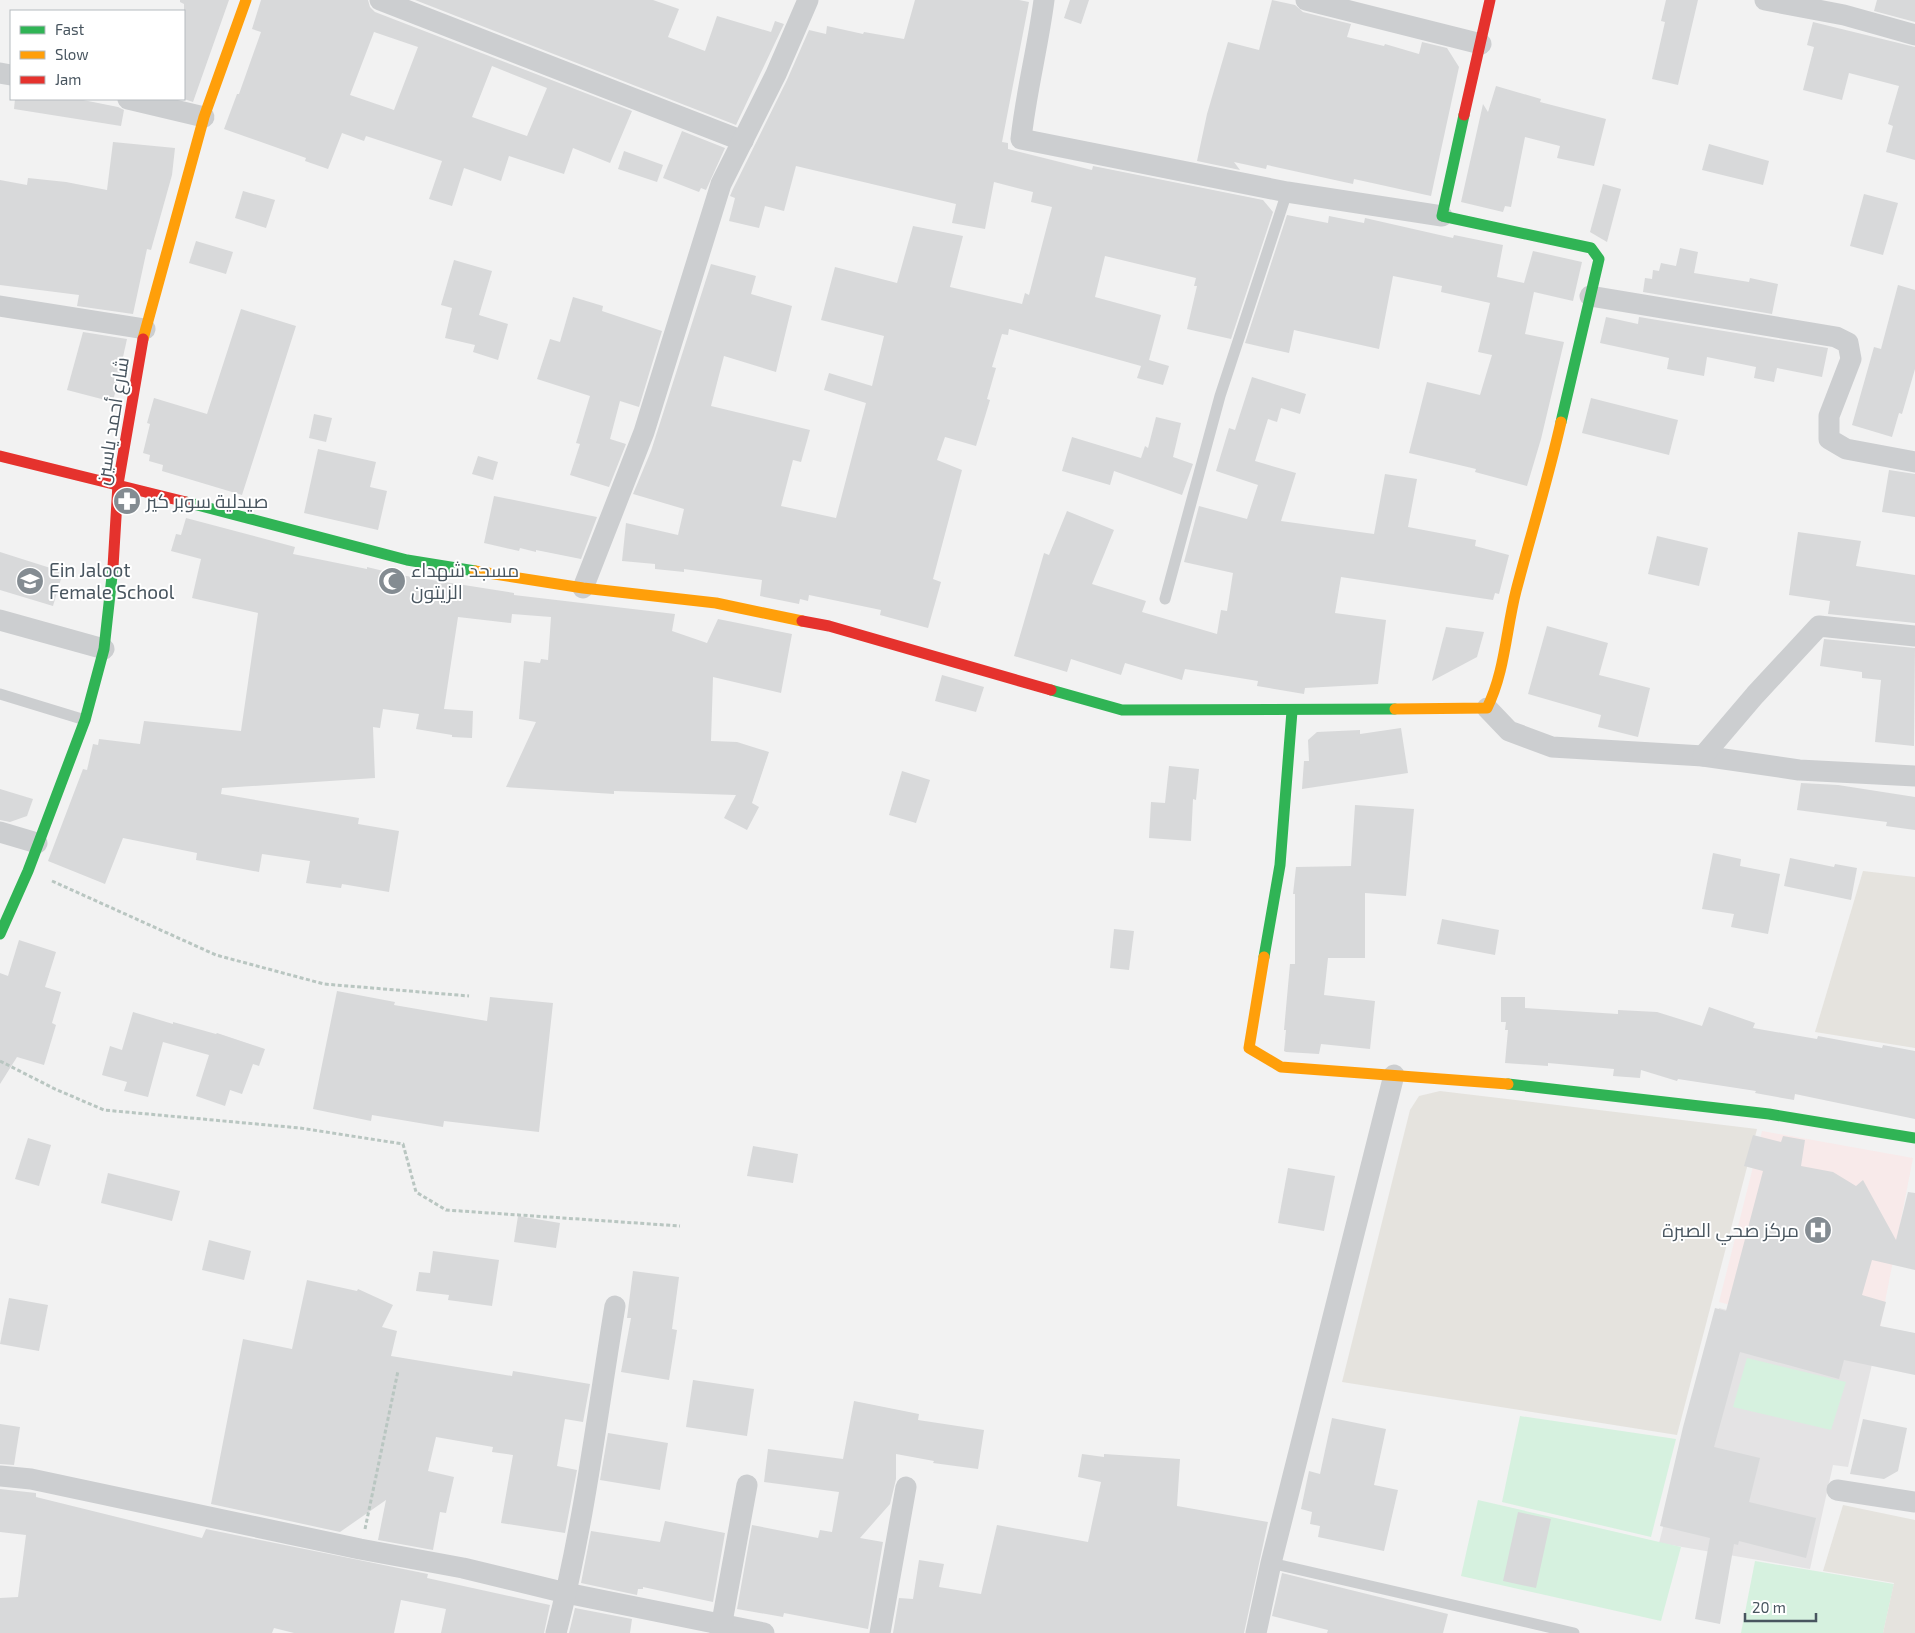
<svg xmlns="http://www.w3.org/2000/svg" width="1915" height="1633" font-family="'Exo 2',Cairo,sans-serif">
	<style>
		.education { fill: #e4e3e4 }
		.medical { fill: #f8eaea }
		.green { fill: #d6f1df }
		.sand { fill: #e5e3de }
		.building { fill: #d8d9da; fill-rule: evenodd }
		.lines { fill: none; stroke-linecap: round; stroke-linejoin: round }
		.path { stroke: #b9c6c1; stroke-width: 3; stroke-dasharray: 4 2.5; stroke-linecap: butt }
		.lane { stroke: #ccced0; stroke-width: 11 }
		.street { stroke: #ccced0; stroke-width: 21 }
		.fast { stroke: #30b455; stroke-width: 11 }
		.slow { stroke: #ff9f0a; stroke-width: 11 }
		.jam { stroke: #e5322d; stroke-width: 11 }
		.labels { text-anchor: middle; stroke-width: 4; stroke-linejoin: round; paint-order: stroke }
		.street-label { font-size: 19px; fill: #48555f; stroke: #fff }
		.poi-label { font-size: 19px; fill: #48555f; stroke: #fff; text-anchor: start }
	</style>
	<rect width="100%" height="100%" fill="#f2f2f2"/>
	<polygon class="education" points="1719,1308 1876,1347 1848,1467 1833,1465 1810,1569 1659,1543"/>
	<polygon class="medical" points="1762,1131 1913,1158 1877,1343 1719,1302"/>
	<g class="green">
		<polygon points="1747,1358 1846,1382 1831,1430 1733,1407"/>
		<polygon points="1520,1416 1676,1439 1651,1537 1502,1502"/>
		<polygon points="1478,1500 1681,1547 1661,1621 1461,1576"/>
		<polygon points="1755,1561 1894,1584 1883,1633 1741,1633"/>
	</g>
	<g class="sand">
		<polygon points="1863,871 1915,877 1915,1048 1815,1032"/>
		<polygon points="1440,1091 1757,1129 1677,1435 1342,1382 1410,1110 1419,1096"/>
		<polygon points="1843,1505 1915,1520 1915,1633 1883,1633 1894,1583 1823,1571"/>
	</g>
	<g class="building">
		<polygon points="180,0 229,0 193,102 184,99 184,4 180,2"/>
		<path d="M261 0H368L370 7 375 12 632 111 610 163 573 148 564 174 509 156 501 181 464 168 452 206 429 199 442 161 366 136 364 141 342 133 328 169 305 161 306 158 224 129 237 94H239L261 32 252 29ZM374 32 418 47 394 110 350 95ZM492 66 547 88 527 136 472 117Z"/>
		<polygon points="415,0 653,0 679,9 668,37 705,51 717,16 771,32 775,21 784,24 736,125"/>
		<polygon points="915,0 1019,0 1029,2 1002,142 1008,143 1008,149 1092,170 1093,166 1263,200 1273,212 1231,339 1187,329 1197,286 1194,286 1196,278 1105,256 1095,297 1161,315 1149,360 1169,366 1163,385 1137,378 1141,366 1009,329 1008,335 1002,334 992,367 996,368 987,399 990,400 976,446 945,437 937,460 962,470 933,579 941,582 928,628 880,615 881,610 809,595 808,601 800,599 799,604 760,596 762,580 684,569 684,572 655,569 655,564 622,561 626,523 678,535 684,509 633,494 651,451 711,264 756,276 751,294 792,306 776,372 724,356 711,406 810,430 801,462 793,460 781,506 836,518 866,403 824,390 829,373 872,386 884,336 821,320 835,267 897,283 913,226 963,236 950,287 1022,304 1025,293 1029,295 1052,207 1031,202 1033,192 994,182 985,229 952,223 956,204 796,166 784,211 765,206 759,228 729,221 735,198 730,196 733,189 787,80 809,30 826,34 827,26 863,34 864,32 904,39"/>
		<polygon points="1070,0 1089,0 1081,24 1064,18"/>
		<polygon points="1272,0 1295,5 1303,12 1351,24 1347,37 1384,46 1385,44 1419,54 1422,42 1447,48 1459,67 1431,196 1354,179 1353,184 1267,165 1266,169 1234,162 1240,170 1197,161 1207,114 1228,42 1259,50"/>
		<polygon points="1666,0 1698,0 1678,85 1652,79 1665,22 1661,21"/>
		<polygon points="1877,0 1915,0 1915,22 1874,11"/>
		<polygon points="1813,22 1915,47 1915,160 1886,152 1893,126 1888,124 1899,86 1849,73 1842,100 1803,90 1814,47 1807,45"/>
		<polygon points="1496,86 1541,99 1540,102 1606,119 1594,166 1557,158 1560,146 1525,137 1511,207 1505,206 1503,212 1461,202 1483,104 1488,112"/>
		<polygon points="15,99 78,99 118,107 124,110 121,126 14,109"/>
		<polygon points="682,131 725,148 706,190 701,188 699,192 663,178"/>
		<polygon points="113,142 175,148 172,175 151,250 147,249 133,314 77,306 79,295 0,285 0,180 27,185 28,178 66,182 107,190"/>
		<polygon points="1709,144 1769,161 1763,185 1702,170"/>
		<polygon points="624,151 663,165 657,182 618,169"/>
		<polygon points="1603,184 1621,189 1607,242 1590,232"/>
		<polygon points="243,191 275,200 266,228 235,218"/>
		<polygon points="1864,194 1898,203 1883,255 1850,246"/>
		<polygon points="1287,215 1328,223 1329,216 1364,223 1365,218 1453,238 1454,235 1503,245 1497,277 1524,283 1533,251 1582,262 1573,301 1534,292 1525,334 1564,342 1541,439 1527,486 1475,472 1476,469 1409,453 1427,382 1480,395 1492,355 1478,352 1490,303 1441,292 1442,286 1393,276 1379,349 1294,330 1289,353 1245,343"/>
		<polygon points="196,241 233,252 226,274 189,263"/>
		<polygon points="1680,248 1698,252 1694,273 1749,282 1750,278 1778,284 1772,314 1643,292 1645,278 1652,279 1653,270 1659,271 1661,263 1676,266"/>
		<polygon points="454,260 492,271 479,315 508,324 498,360 473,352 475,345 445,338 452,308 441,305"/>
		<polygon points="1898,285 1915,290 1915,369 1902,414 1899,413 1892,437 1852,425 1874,347 1881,349"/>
		<polygon points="573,297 603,306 602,311 662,331 639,407 620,401 610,439 626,444 609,487 570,475 580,444 576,443 590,396 537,379 550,339 560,342"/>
		<polygon points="241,309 296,326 242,495 162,471 163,465 149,461 150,455 143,453 150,424 147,423 154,398 207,414"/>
		<polygon points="1606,317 1638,324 1639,317 1828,348 1822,377 1777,368 1774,382 1754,378 1756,367 1707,357 1704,376 1667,369 1669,358 1600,343"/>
		<polygon points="83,332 127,339 113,402 67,390"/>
		<polygon points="1252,377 1306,394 1300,414 1281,408 1277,422 1268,419 1255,461 1296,473 1281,521 1374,534 1385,474 1417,479 1408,527 1476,540 1475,546 1509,555 1499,594 1495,593 1493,600 1341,577 1335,613 1386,620 1378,684 1305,688 1304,694 1257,686 1258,681 1185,669 1182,680 1125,663 1121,675 1071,659 1067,672 1014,656 1044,553 1049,555 1067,511 1114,530 1092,584 1146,601 1142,612 1217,634 1221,610 1227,611 1233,573 1184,562 1199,506 1247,519 1258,485 1216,471 1229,428 1235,430"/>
		<polygon points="1591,398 1678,420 1669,455 1582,433"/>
		<polygon points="314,414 332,418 326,442 309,438"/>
		<polygon points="1156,417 1181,423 1173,457 1193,464 1182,495 1114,471 1110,485 1062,471 1072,437 1141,458 1145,446 1148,448"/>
		<polygon points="318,449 376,462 370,487 387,491 378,530 304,513"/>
		<polygon points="478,456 498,462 493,480 472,474"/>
		<polygon points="1889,470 1915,474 1915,517 1882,512"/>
		<polygon points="494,496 597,517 581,559 536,550 536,552 520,548 519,551 484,543"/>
		<polygon points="186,518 295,547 293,554 367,569 367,567 400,575 514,593 514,595 675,614 672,631 707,643 718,619 792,634 781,693 713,677 711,741 737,742 769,752 752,803 759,807 747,830 724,818 736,795 614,791 614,794 506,787 536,722 519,719 524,661 540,663 541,659 548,660 551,617 512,614 511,623 458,617 444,709 473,711 472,738 452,737 452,735 416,729 419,714 383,709 380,728 373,727 375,778 222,788 221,794 359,818 358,824 399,831 389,892 342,884 341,888 306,883 310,861 262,854 259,872 196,860 197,853 123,838 105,884 48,861 83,769 87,770 93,744 98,745 99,739 140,744 144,721 241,731 258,613 192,598 201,559 171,551 176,534 181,535"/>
		<polygon points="1798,532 1861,541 1856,566 1915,575 1915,623 1828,614 1830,601 1789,595"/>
		<polygon points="1657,536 1708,548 1699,586 1648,574"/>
		<polygon points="0,552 63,572 53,606 0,590"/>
		<polygon points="1547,626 1608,643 1599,675 1650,688 1638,737 1598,727 1601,715 1528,694"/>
		<polygon points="1446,627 1484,632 1477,657 1432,681"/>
		<polygon points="1824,639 1915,648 1914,746 1875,742 1881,680 1862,678 1862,672 1820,666"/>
		<polygon points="942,675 984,687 976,712 935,701"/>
		<polygon points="1401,728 1408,773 1302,789 1304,761 1309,761 1308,740 1317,732 1360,730 1360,734"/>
		<polygon points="1169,766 1199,769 1196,800 1193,799 1191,841 1149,838 1151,802 1165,803"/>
		<polygon points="902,771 930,780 916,823 889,815"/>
		<polygon points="1801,783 1838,785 1915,797 1915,830 1886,826 1887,822 1797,810"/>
		<polygon points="0,789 33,799 27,816 10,822 0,820"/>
		<polygon points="1355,805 1414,809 1406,896 1365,893 1365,958 1328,958 1324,995 1375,1001 1370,1049 1321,1044 1319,1054 1286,1052 1284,1051 1286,1030 1284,1030 1290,964 1295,964 1295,894 1293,894 1296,867 1351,866"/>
		<polygon points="1713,853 1741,859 1740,866 1780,874 1768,934 1731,927 1734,914 1702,909"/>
		<polygon points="1790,858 1834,867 1835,864 1857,868 1851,900 1784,886"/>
		<polygon points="1442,919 1499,930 1495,955 1437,944"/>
		<polygon points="1114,929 1134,931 1129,970 1110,968"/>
		<polygon points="19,940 56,952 45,987 61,992 52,1023 56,1025 44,1065 17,1057 0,1084 0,973 8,976"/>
		<polygon points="337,991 395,1002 394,1005 487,1021 490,997 553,1003 539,1132 444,1121 443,1127 372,1115 371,1121 313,1109"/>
		<polygon points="1501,997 1525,997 1525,1008 1618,1014 1618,1010 1657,1012 1702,1026 1709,1007 1755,1023 1753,1028 1817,1039 1818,1036 1882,1048 1883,1045 1915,1051 1915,1119 1795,1094 1794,1100 1755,1093 1756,1091 1678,1079 1677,1081 1641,1070 1640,1078 1613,1076 1614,1069 1548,1063 1548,1066 1505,1063 1508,1030 1505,1030 1506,1022 1501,1022"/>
		<polygon points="133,1012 173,1024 173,1022 216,1034 217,1033 265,1049 259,1066 253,1064 242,1094 230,1090 225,1106 196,1096 209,1055 163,1042 148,1097 124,1091 127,1082 102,1075 110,1046 122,1050"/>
		<polygon points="1753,1135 1781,1142 1783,1136 1805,1140 1801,1166 1833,1172 1856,1186 1863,1180 1896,1240 1908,1192 1915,1193 1915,1270 1872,1260 1862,1295 1886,1302 1880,1326 1915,1333 1915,1375 1844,1360 1839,1379 1740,1352 1714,1447 1760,1458 1749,1502 1816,1518 1806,1558 1739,1541 1738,1545 1734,1544 1720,1624 1695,1619 1710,1538 1660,1526 1683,1427 1715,1308 1726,1311 1763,1171 1744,1166"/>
		<polygon points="28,1138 51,1145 39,1186 15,1179"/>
		<polygon points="753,1146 798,1154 793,1183 747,1176"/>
		<polygon points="1288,1168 1335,1176 1324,1231 1278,1223"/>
		<polygon points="108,1173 180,1191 172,1221 101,1203"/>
		<polygon points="518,1216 560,1223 556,1248 514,1242"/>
		<polygon points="209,1240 251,1251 244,1280 202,1270"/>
		<polygon points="433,1251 499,1260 492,1306 448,1300 449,1295 416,1291 419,1272 430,1273"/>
		<polygon points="633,1271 679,1277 672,1329 677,1330 669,1380 621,1372 631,1318 627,1318"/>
		<polygon points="307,1280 357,1291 358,1289 393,1305 382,1327 397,1331 391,1356 512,1376 513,1371 590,1384 583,1422 565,1419 557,1466 577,1470 565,1533 501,1523 513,1455 492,1452 493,1447 436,1437 428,1471 454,1477 446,1513 440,1512 433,1550 378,1540 386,1500 340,1532 211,1504 243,1339 292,1349"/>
		<polygon points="9,1298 48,1305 39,1351 0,1344"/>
		<polygon points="693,1380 754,1389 747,1436 686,1427"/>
		<polygon points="854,1401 919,1414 918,1420 984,1430 978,1469 933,1463 934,1461 896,1454 896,1479 890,1504 860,1538 883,1542 868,1629 784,1613 783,1617 737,1609 752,1525 818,1538 820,1530 832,1532 839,1492 764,1482 768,1449 843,1459"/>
		<polygon points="1332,1418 1386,1429 1374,1485 1398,1490 1384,1551 1318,1537 1320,1526 1310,1524 1312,1512 1301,1509 1309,1471 1320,1474"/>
		<polygon points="1863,1419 1907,1428 1898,1471 1884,1479 1850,1474"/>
		<polygon points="0,1424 20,1427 14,1465 0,1464"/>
		<polygon points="608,1433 668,1443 660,1490 600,1480"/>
		<polygon points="1082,1454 1104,1457 1104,1454 1180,1459 1177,1506 1268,1522 1244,1633 893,1633 899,1598 913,1599 919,1560 944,1564 939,1587 981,1594 997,1525 1088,1542 1101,1482 1078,1477"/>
		<polygon points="0,1489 36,1493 36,1497 202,1538 206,1529 428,1574 427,1578 550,1605 544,1633 441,1633 446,1609 401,1600 394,1633 294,1633 274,1628 272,1633 0,1633 0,1598 18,1597 26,1535 0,1532"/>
		<polygon points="1518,1512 1551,1519 1536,1588 1503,1581"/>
		<polygon points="665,1521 725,1533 713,1602 643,1587 643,1589 638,1589 637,1595 581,1583 591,1531 660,1542"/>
		<polygon points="1282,1573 1448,1614 1443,1633 1327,1633 1328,1630 1272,1616"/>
		<polygon points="575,1608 632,1619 630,1633 569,1633"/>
	</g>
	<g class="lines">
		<g class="path">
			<polyline points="52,881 216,955 324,984 469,996"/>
			<polyline points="0,1061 55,1089 104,1110 300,1128 403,1144 416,1192 446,1210 680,1226"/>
			<polyline points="365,1529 398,1371"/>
		</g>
		<g class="lane">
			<polyline points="1165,599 1220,396 1287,192"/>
			<polyline points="0,694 85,720"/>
			<polyline points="1271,1563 1574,1633"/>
		</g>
		<g class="street">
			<polyline points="380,0 743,141"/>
			<path d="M1044 0C1038 47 1026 92 1021 139L1287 192 1442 216"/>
			<polyline points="1306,0 1481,44"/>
			<polyline points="1765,0 1844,15 1915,35"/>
			<polyline points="0,73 11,75"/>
			<polyline points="128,99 204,117"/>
			<polyline points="1590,296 1836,337 1848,343 1851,359 1829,416 1829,439 1846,449 1915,462"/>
			<polyline points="0,306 145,329"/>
			<polyline points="583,588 644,432 721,184 776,74 808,0"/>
			<polyline points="0,620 104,649"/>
			<polyline points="1487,708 1509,731 1552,747 1703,756 1799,770 1915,776"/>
			<polyline points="1703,756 1755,695 1819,626 1915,636"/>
			<polyline points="0,832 37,843"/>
			<polyline points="0,1476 31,1479 360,1549 463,1568 566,1593 764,1633"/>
			<polyline points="1837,1490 1915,1502"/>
			<path d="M556 1633C584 1526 597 1415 615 1306"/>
			<polyline points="720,1633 747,1485"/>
			<polyline points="880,1633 906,1487"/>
			<polyline points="1256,1633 1271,1563 1394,1075"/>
		</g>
		<g class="fast">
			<polyline points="1464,115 1442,216 1591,248 1599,259 1561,422"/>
			<polyline points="186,502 407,560 475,571"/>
			<polyline points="1051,690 1122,710 1395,709"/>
			<polyline points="0,934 28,871 85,720 104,649 113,567"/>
			<polyline points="1264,957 1280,865 1292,711"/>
			<polyline points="1508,1084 1769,1114 1915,1138"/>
		</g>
		<g class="slow">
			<polyline points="143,339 204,117 246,0"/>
			<polyline points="475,571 583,588 716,603 802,621"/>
			<path d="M1395 709 1487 708C1505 672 1506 630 1516 591 1531 534 1548 479 1561 422"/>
			<polyline points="1264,957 1249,1048 1281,1067 1508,1084"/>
		</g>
		<g class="jam">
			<polyline points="1464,115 1490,0"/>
			<polyline points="0,456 186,502"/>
			<polyline points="113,567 118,484 143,339"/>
			<polyline points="802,621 829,626 1051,690"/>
		</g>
	</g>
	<defs>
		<g id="pharmacy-disc" transform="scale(1.4375)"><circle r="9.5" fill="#848c92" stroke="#fff"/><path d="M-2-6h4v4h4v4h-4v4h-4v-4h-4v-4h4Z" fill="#fff"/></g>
		<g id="school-disc" transform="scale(1.4375)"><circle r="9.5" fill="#848c92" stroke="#fff"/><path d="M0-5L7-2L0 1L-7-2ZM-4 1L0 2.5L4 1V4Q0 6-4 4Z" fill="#fff"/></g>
		<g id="mosque-disc" transform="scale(1.4375)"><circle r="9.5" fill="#848c92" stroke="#fff"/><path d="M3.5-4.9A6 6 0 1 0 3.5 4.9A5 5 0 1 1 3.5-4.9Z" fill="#fff"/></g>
		<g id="hospital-disc" transform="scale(1.4375)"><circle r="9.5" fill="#848c92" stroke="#fff"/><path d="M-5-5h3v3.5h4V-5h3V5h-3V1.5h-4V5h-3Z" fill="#fff"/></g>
	</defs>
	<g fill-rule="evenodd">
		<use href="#pharmacy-disc" x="127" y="501"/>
		<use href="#school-disc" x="30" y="581"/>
		<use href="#mosque-disc" x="392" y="581"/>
		<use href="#hospital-disc" x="1818" y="1230"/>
	</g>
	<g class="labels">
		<g class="street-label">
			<text transform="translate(112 421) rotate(-81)" y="7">شارع أحمد ياسين</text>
		</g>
		<g class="poi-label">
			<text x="146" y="508">صيدلية سوبر كير</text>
			<text x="49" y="577">Ein Jaloot<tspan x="49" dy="22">Female School</tspan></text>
			<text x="411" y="577">مسجد شهداء<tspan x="411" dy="22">الزيتون</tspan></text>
			<text x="1799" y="1237" text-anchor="end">مركز صحي الصبرة</text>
		</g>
	</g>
	<rect x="10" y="10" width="175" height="90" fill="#ffffff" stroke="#b6bbbf"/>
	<rect x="20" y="26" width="25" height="8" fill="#30b455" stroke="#b6bbbf"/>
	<text x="55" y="35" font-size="15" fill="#48555f">Fast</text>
	<rect x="20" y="51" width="25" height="8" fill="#ff9f0a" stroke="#b6bbbf"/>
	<text x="55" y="60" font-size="15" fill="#48555f">Slow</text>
	<rect x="20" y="76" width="25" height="8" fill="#e5322d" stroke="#b6bbbf"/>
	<text x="55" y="85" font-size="15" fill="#48555f">Jam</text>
	<path d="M1745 1613v8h71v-8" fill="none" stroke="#48555f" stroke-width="2.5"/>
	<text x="1752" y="1613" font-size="15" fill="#48555f" stroke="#ffffff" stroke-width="4" paint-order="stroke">20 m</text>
</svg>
